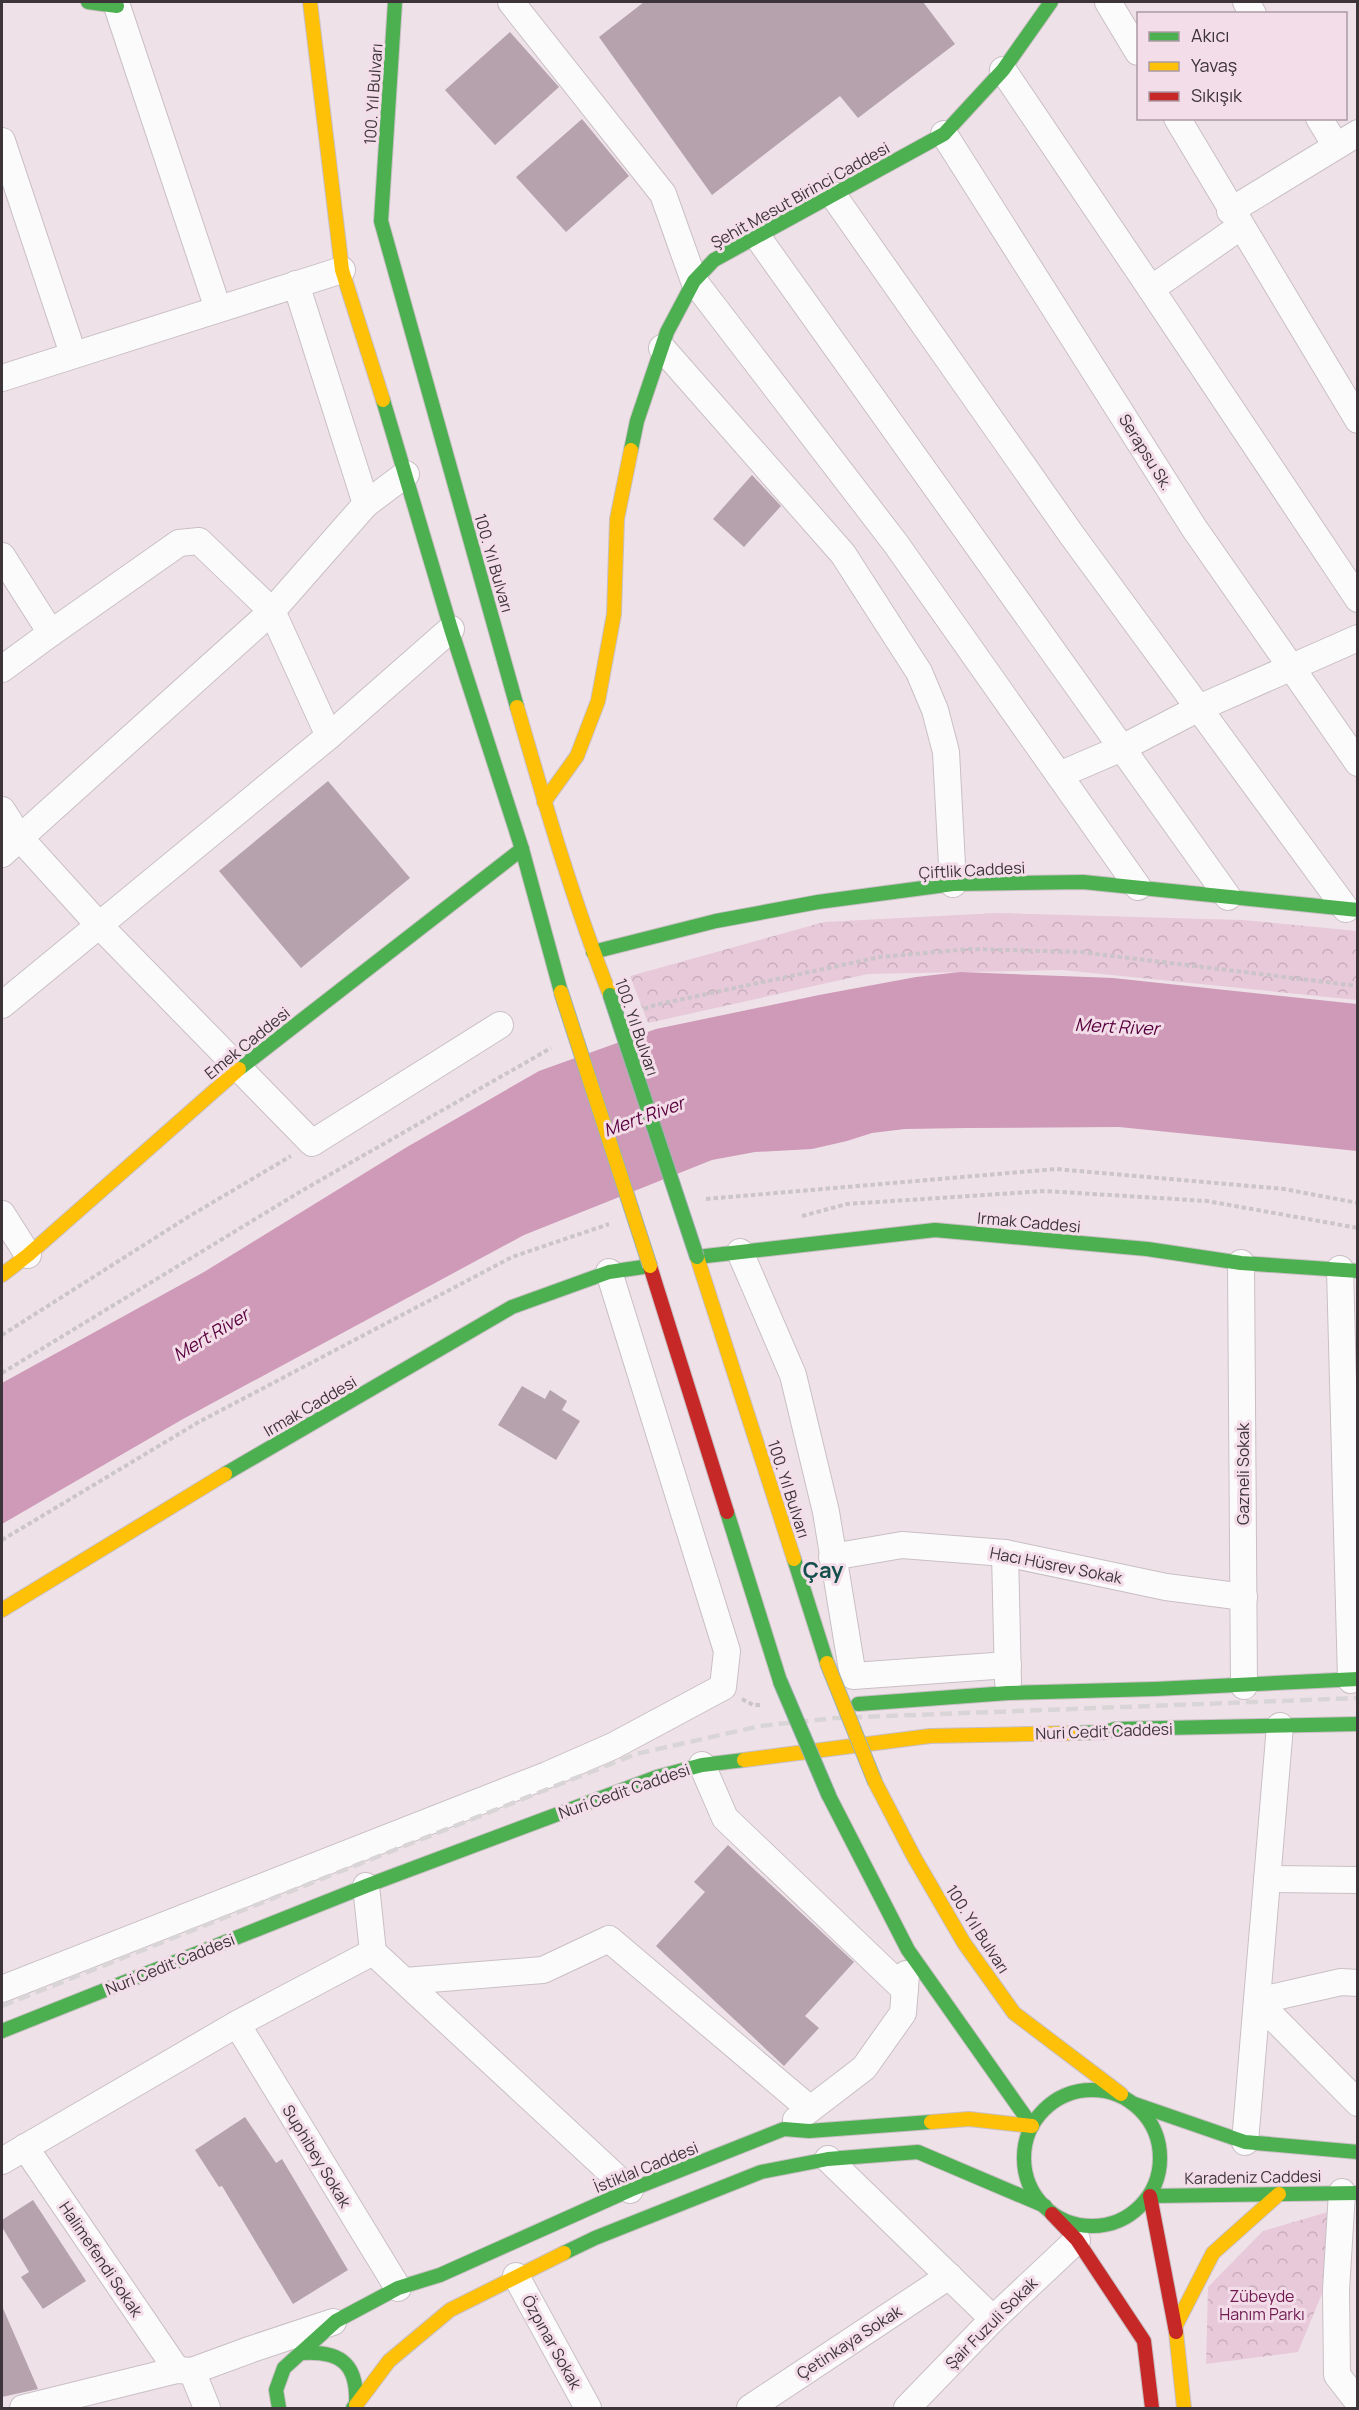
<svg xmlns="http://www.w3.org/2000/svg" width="1359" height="2410" font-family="Manrope,sans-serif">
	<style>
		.park { fill: url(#park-crowns) }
		.water { fill: #cf99b8 }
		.building { fill: #b5a2ad }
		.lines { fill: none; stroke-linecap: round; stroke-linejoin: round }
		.street-casing { stroke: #c9bfc4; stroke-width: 28 }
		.fast-casing { stroke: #c9bfc4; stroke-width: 16 }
		.slow-casing { stroke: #c9bfc4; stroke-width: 16 }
		.jam-casing { stroke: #c9bfc4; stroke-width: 16 }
		.path { stroke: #cbc4c8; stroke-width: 4; stroke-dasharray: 4.5 3; stroke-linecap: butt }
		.street { stroke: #fcfbfc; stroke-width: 26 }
		.fast { stroke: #4caf50; stroke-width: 14 }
		.slow { stroke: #ffc107; stroke-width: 14 }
		.jam { stroke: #c62828; stroke-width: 14 }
		.rail { stroke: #d9d5d7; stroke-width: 4.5; stroke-dasharray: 12 6; stroke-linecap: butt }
		.fast-bridge-casing { stroke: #a0b0b2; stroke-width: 16; stroke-linecap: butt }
		.slow-bridge-casing { stroke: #a0b0b2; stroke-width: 16; stroke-linecap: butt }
		.fast-bridge { stroke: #4caf50; stroke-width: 14 }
		.slow-bridge { stroke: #ffc107; stroke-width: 14 }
		.labels { text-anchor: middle; stroke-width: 6; stroke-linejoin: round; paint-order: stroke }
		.street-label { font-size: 16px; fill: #3d3439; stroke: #f3dde9 }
		.park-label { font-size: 16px; fill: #701a52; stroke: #f3dde9 }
		.water-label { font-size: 18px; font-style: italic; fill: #58003d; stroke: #f3dde9 }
		.district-label { font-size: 22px; font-weight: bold; fill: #134f4c; stroke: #f3dde9 }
	</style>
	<defs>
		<pattern id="park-crowns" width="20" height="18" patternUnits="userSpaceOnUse" patternTransform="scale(1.5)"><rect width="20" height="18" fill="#e8c9da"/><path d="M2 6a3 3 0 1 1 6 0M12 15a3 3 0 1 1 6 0" fill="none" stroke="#c8adbc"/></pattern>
	</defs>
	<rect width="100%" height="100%" fill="#eee2e8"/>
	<g class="park">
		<polygon points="996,913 1243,920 1357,931 1357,1000 1062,970 868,974 648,1023 630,976 824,922"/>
		<polygon points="1331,2211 1326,2284 1298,2352 1206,2364 1208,2287 1263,2231"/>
	</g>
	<polygon class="water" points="960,972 1113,978 1357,1004 1357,1151 1119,1127 967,1128 905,1129 872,1133 847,1141 812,1149 755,1152 712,1160 524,1235 183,1419 2,1524 2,1383 204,1272 407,1147 539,1071 656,1029 819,995 916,977"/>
	<g class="building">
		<polygon points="644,2 923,2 955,44 858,118 840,96 712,195 599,37"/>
		<polygon points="510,32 559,87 495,145 445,90"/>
		<polygon points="582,119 629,176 566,232 516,177"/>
		<polygon points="752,475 781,506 744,547 713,519"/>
		<polygon points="328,781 410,878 301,968 219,871"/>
		<polygon points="522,1386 545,1399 550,1390 567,1401 562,1410 580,1421 556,1460 498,1425"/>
		<polygon points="728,1845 854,1962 805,2016 819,2028 784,2066 656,1946 705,1892 694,1882"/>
		<polygon points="245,2117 276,2163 282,2159 348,2270 293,2304 222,2186 219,2187 195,2150"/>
		<polygon points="33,2200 86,2281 43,2309 21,2277 29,2272 2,2227 2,2220"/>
		<polygon points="2,2306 38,2389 2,2397"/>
	</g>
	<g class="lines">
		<g class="street-casing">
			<g id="street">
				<polyline points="511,2 663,194 694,281 896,544 1138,887"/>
				<polyline points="1108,2 1138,52"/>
				<polyline points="1246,2 1253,14"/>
				<polyline points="117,6 218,309"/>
				<polyline points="1003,70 1151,289 1240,227"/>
				<polyline points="1177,118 1358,420"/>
				<polyline points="1319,118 1336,146"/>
				<polyline points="944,134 1194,528 1358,763"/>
				<polyline points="2,141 73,354"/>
				<polyline points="833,195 1071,534 1346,909"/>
				<polyline points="1230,211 1358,133"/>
				<polyline points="757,236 1228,897"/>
				<polyline points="296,284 366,504"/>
				<polyline points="1151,289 1358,599"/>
				<polyline points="662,348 843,554 919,672 935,710 946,752 953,884"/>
				<polyline points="2,378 342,270"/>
				<polyline points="2,556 51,633 179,543 199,541 272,611 329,736"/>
				<polyline points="2,669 51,633"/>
				<polyline points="1059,775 1122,748 1199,708 1358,638"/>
				<polyline points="2,810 20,838 98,924 312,1143 500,1025"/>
				<polyline points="2,854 272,611 366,504 406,474"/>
				<polyline points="2,1005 329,736 451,629"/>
				<polyline points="2,1214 28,1255"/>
				<polyline points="740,1252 793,1375 826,1512 853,1676 1008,1665"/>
				<polyline points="1241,1263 1244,1686"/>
				<polyline points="1340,1269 1351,1680"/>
				<polyline points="1005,1553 1008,1682"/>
				<polyline points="832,1557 902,1545 1005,1553 1166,1587 1244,1597"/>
				<polyline points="702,1765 725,1818 905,1990"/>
				<polyline points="1267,1879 1358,1880"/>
				<polyline points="366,1886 373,1952 630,2190"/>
				<polyline points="405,1981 543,1970 609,1939 810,2109"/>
				<polyline points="2,1989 547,1775 613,1746 723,1687 727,1651 609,1272"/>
				<polyline points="1257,2001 1358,2103"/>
				<polyline points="1257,2001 1341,1982 1358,1983"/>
				<polyline points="237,2024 398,2288"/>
				<polyline points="796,2120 864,2068 903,2013 906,1974"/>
				<polyline points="1245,2142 1280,1726"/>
				<polyline points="25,2147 177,2370"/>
				<polyline points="828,2159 993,2319"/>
				<polyline points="2,2161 237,2024 373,1952"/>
				<polyline points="1342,2192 1336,2290 1337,2375 1358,2402"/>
				<polyline points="516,2276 588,2408"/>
				<polyline points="192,2371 207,2408"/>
				<polyline points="23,2408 177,2370 192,2371 252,2349 333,2322"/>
				<polyline points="750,2408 949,2276"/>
				<polyline points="907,2408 993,2319 1077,2240"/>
			</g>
		</g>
		<g class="fast-casing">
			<g id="fast">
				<polyline points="88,2 117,6"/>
				<polyline points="395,2 381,221 517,707"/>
				<polyline points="383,400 451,629 522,849 561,992"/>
				<polyline points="631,450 637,421 667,332 694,281 714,260 944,134 1003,70 1051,2"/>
				<polyline points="593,952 716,921 818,902 953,884 1083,882 1358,910"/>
				<polyline points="239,1069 522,849"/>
				<polyline points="697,1257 935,1230 1147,1249 1241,1263 1358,1271"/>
				<polyline points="225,1474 512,1307 609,1272 650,1266"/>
				<polyline points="727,1512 780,1681"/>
				<polyline points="794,1559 827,1663"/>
				<polyline points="858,1704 1008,1693 1155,1689 1358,1679"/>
				<polyline points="1077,1733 1106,1732 1115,1729 1358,1724"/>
				<polyline points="829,1796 908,1950 1032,2126"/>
				<polyline points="2,2031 366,1886 657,1777 702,1765 744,1760"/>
				<circle cx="1092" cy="2158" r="68"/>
				<polyline points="1132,2103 1245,2142 1358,2152"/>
				<polyline points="1150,2196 1358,2193"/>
				<polyline points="564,2253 595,2238 761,2172 828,2159 918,2152 1045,2206"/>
				<path d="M303 2353C342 2351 358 2365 356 2405L353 2408"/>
				<polyline points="279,2408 276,2390 284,2368 336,2321 398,2288 440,2275 630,2190 784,2129 809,2131 931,2122"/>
			</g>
		</g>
		<g class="slow-casing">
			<g id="slow">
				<polyline points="310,2 342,270 383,400"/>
				<path d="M517 707C545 804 573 901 610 995"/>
				<polyline points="544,802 577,756 598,701 614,614 617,519 631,450"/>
				<polyline points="697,1257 794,1559"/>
				<polyline points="2,1275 28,1255 239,1069"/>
				<polyline points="2,1610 225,1474"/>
				<polyline points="744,1760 930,1736 1077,1733"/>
				<polyline points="875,1782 914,1857 964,1943 1014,2013 1121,2094"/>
				<polyline points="931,2122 969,2119 1032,2126"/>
				<polyline points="1175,2327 1213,2253 1279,2194"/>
				<polyline points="1176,2332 1184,2408"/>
				<polyline points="356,2405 389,2361 450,2310 564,2253"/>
			</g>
		</g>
		<g class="jam-casing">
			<g id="jam">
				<polyline points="650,1266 727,1512"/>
				<polyline points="1150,2196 1176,2332"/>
				<polyline points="1052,2214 1077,2240 1144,2341 1152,2408"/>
			</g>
		</g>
		<g class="path">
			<polyline points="644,1009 655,1005 880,957 970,949 1080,952 1358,986"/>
			<polyline points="706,1199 1056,1169 1284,1189 1358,1203"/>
			<polyline points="802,1216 847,1204 1045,1191 1207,1201 1358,1228"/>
			<polyline points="2,1335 188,1217 291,1156"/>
			<polyline points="2,1373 303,1190 551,1048"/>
			<polyline points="2,1540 197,1423 512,1257 609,1224"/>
			<polyline points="742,1699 753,1705 763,1705"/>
		</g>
		<use href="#street" class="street"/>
		<use href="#fast" class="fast"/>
		<use href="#slow" class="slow"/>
		<use href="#jam" class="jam"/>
		<polyline class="rail" points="2,2006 636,1754 760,1726 835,1718 1358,1698"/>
		<g class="fast-bridge-casing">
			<g id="fast-bridge">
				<polyline points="610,995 697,1257"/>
				<polyline points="780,1681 829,1796"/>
			</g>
		</g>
		<g class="slow-bridge-casing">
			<g id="slow-bridge">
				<polyline points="561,992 650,1266"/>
				<polyline points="827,1663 875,1782"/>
			</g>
		</g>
		<use href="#fast-bridge" class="fast-bridge"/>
		<use href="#slow-bridge" class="slow-bridge"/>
	</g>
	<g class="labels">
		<g class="street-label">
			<text transform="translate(373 94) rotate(-86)" y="6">100. Yıl Bulvarı</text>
			<text transform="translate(800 195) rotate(-29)" y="6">Şehit Mesut Birinci Caddesi</text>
			<text transform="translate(1146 452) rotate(58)" y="6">Serapsu Sk.</text>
			<text transform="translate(494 563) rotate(74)" y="6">100. Yıl Bulvarı</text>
			<text transform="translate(972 870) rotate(-3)" y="6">Çiftlik Caddesi</text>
			<text transform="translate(637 1027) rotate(71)" y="6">100. Yıl Bulvarı</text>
			<text transform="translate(247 1043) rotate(-39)" y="6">Emek Caddesi</text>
			<text transform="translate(1029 1222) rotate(5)" y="6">Irmak Caddesi</text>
			<text transform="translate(310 1406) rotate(-30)" y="6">Irmak Caddesi</text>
			<text transform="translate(1243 1474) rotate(-90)" y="6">Gazneli Sokak</text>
			<text transform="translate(789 1489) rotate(72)" y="6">100. Yıl Bulvarı</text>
			<text transform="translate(1056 1565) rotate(11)" y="6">Hacı Hüsrev Sokak</text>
			<text transform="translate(1104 1731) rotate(-2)" y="6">Nuri Cedit Caddesi</text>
			<text transform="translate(624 1791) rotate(-19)" y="6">Nuri Cedit Caddesi</text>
			<text transform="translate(978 1929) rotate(57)" y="6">100. Yıl Bulvarı</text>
			<text transform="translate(170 1964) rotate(-22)" y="6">Nuri Cedit Caddesi</text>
			<text transform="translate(317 2156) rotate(59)" y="6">Suphibey Sokak</text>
			<text transform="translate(646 2167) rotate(-22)" y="6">İstiklal Caddesi</text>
			<text transform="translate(1253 2177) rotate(-1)" y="6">Karadeniz Caddesi</text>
			<text transform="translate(101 2259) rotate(56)" y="6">Halimefendi Sokak</text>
			<text transform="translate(991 2323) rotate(-45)" y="6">Şair Fuzuli Sokak</text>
			<text transform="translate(552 2342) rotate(61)" y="6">Özpınar Sokak</text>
			<text transform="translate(849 2342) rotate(-33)" y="6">Çetinkaya Sokak</text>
		</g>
		<g class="park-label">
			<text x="1262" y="2302">Zübeyde<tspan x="1262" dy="18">Hanım Parkı</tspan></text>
		</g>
		<g class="water-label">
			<text transform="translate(1117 1027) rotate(3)" y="6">Mert River</text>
			<text transform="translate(644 1117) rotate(-20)" y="6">Mert River</text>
			<text transform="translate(211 1335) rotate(-31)" y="6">Mert River</text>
		</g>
		<g class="district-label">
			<text x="823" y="1578">Çay</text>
		</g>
	</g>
	<rect width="1359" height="2410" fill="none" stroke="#3d3439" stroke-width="6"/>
	<rect x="1137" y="12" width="210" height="108" fill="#f3dde9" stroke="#aa99a3" stroke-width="1.5"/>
	<rect x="1149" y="32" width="30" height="9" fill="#4caf50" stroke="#aa99a3" stroke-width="1.5"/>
	<text x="1191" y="42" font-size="18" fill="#3d3439">Akıcı</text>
	<rect x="1149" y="62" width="30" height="9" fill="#ffc107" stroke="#aa99a3" stroke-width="1.5"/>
	<text x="1191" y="72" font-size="18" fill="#3d3439">Yavaş</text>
	<rect x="1149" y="92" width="30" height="9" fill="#c62828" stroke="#aa99a3" stroke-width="1.5"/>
	<text x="1191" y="102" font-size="18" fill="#3d3439">Sıkışık</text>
</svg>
